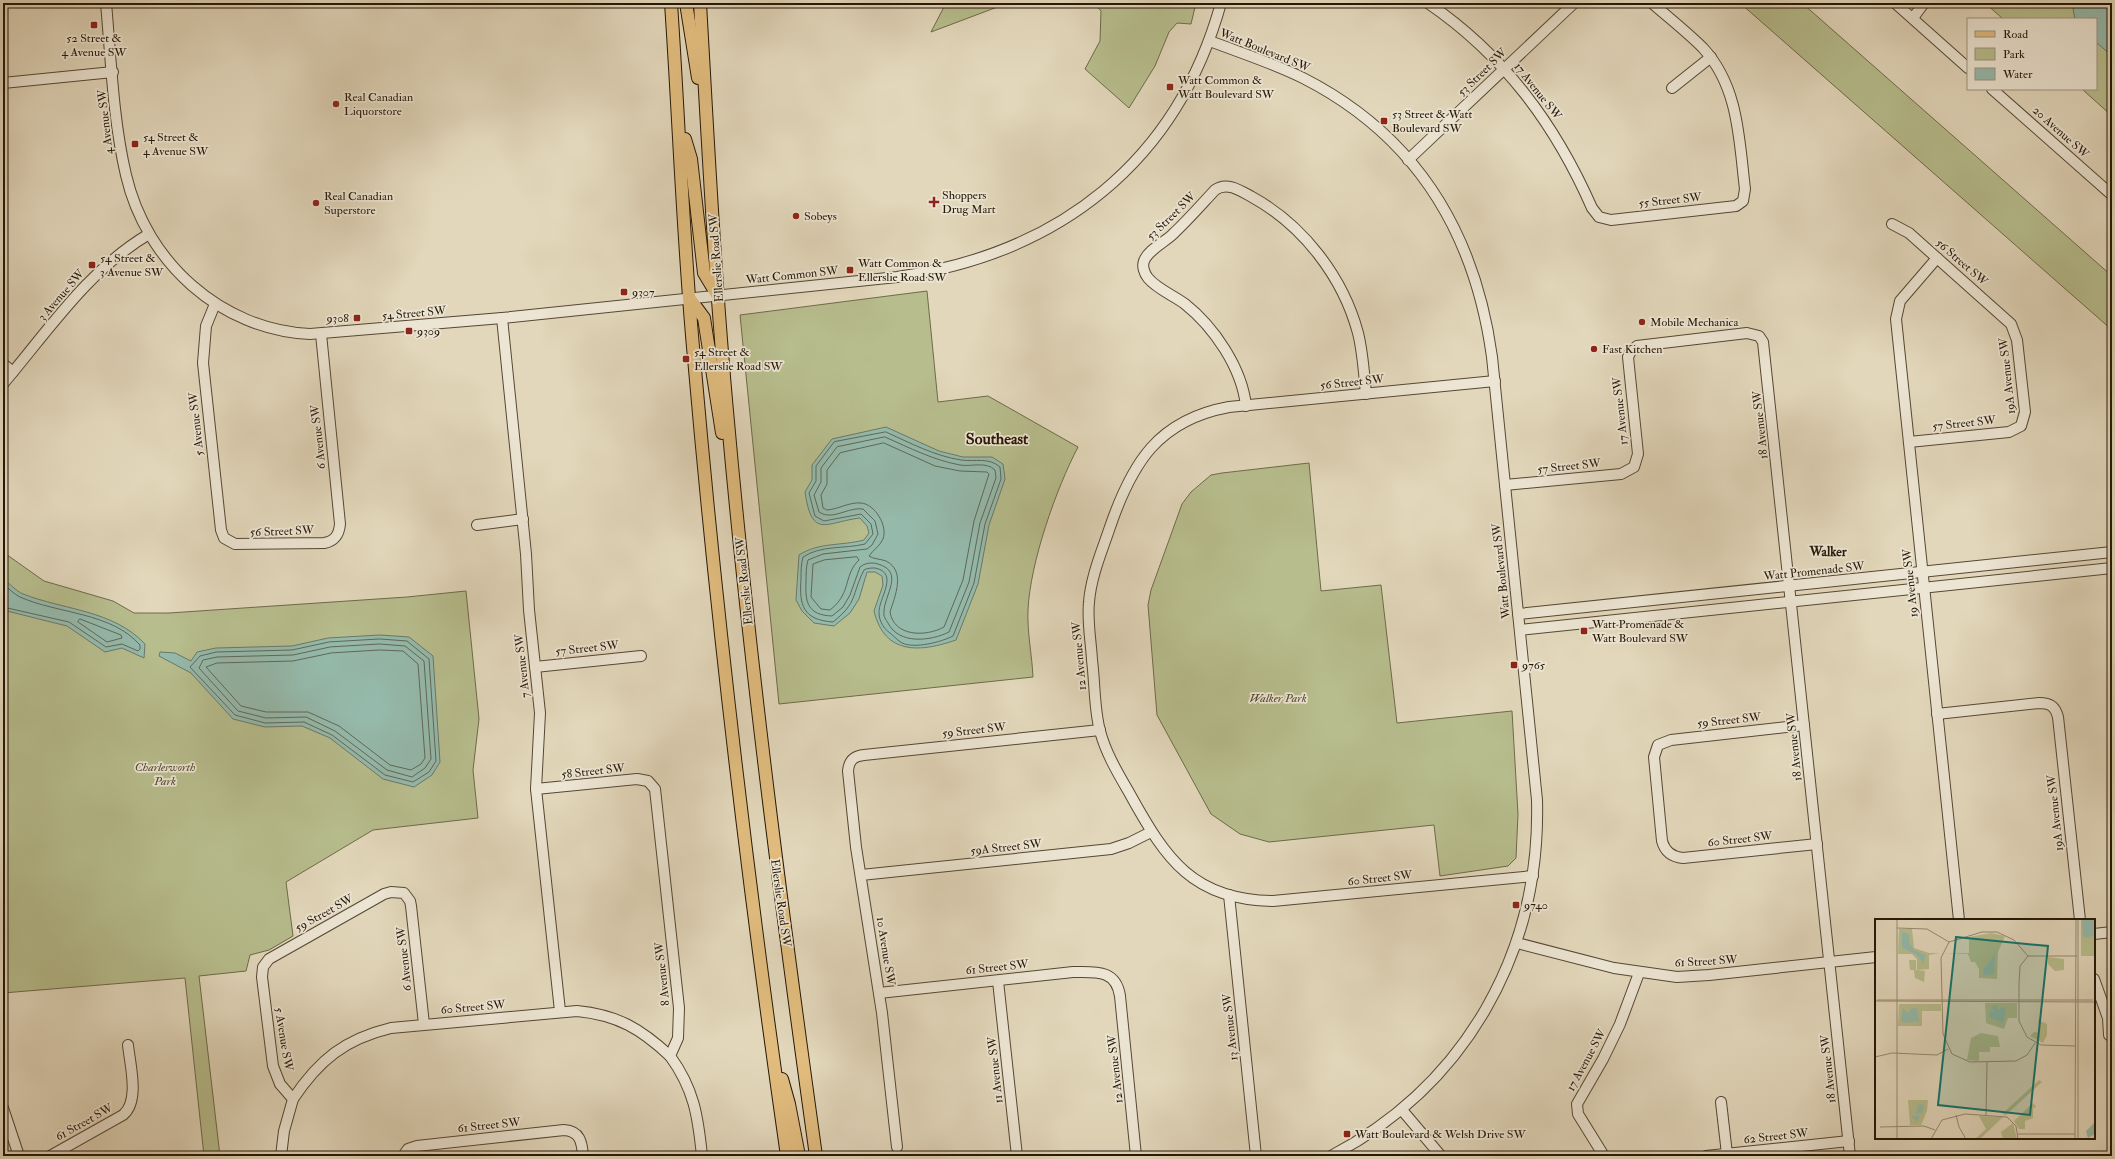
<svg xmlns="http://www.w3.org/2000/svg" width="2115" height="1159" font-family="'IM FELL Double Pica',serif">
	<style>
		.green { fill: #b7bd8d; stroke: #6e6a4a }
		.water { fill: #95baac; stroke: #69796a }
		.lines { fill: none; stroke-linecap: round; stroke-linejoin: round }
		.shore { stroke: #5e6859; stroke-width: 1 }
		.minor-casing { stroke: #554733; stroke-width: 12 }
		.major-casing { stroke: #261706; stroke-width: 14 }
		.minor { stroke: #ece5d3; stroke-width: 10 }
		.major { stroke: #e1bc7e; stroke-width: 12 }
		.poi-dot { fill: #8f2418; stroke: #ece5d3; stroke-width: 1.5 }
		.labels { text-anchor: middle; stroke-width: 3.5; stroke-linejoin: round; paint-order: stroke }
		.poi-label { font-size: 12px; fill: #261706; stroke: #ece5d3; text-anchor: start }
		.street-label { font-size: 12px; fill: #261706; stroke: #ece5d3 }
		.park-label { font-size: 12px; font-style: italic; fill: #52492e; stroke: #ece5d3 }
		.neighbourhood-label { font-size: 13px; font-weight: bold; fill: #261706; stroke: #ece5d3 }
		.district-label { font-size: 16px; font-weight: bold; fill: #261706; stroke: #ece5d3 }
		.inset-road { fill: none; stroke: #978a73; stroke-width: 1 }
		.view { fill: #0f766e; fill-opacity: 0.15; stroke: #0f766e; stroke-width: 2 }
		.inset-edge { fill: none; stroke: #261706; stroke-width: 2 }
	</style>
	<rect width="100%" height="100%" fill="#e2d7bb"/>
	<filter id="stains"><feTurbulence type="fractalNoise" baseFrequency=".005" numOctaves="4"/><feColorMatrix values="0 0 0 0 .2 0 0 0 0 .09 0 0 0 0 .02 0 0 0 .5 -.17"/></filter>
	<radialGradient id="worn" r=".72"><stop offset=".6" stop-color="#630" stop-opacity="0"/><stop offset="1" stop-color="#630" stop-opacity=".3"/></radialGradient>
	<g class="green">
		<polygon points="946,3 1008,3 931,32"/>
		<polygon points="1094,3 1196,3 1191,24 1177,23 1169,32 1155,66 1129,108 1085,69 1100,41 1101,11"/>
		<polygon points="1740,3 1802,3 2112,276 2112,330"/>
		<polygon points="1985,3 2112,3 2112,116 2082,89 2096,89 2096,19 2003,19"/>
		<path d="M927 291 938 402 988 396 1078 447C1056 489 1030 563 1028 610 1027 632 1032 655 1033 677L779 704 740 315Z"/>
		<polygon points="1309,463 1321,591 1381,585 1397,723 1512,711 1518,814 1516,858 1508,866 1440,876 1434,825 1269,842 1240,834 1211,814 1157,715 1148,605 1151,590 1182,504 1191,492 1211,475 1222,473"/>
		<polygon points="3,552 44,581 113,601 134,613 169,613 407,597 466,591 479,719 473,770 478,818 373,830 286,882 293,936 269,950 250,955 246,971 199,976 220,1156 204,1156 185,978 3,993"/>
	</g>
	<g class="water">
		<polygon points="2080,3 2112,3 2112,56 2096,42 2096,19 2075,19 2073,9"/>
		<path d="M886 427 939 451 963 457H992L1003 464 1005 479 989 525 978 584 956 640C921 652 885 656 874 611L883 585 882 576 875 572H867L859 599 850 613 834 626 814 623 802 611 796 600 799 555C819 542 842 546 864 540L869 533 867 526 860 518C826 522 812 540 805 492L812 480V465L832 439Z"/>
		<path d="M3 579C9 583 16 591 23 594 64 610 113 610 145 644L144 658 122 648 105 652 67 626 3 610Z"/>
		<polygon points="380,635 409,637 433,656 440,762 432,775 414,787 383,779 330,738 302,726 265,727 233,719 191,673 159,656 160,652 175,653 191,661 197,652 216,648 292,646 328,638"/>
	</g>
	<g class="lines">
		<g class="shore">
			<path d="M886 432C910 443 935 456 961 460 975 462 989 457 1000 467L1001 479 985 524 974 583 953 636C941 642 915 649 902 643 898 641 894 636 890 633 884 629 879 621 879 613 878 599 900 573 875 568 871 568 867 568 864 570 851 596 858 602 833 622 803 620 799 605 801 579 801 572 801 564 803 557 821 545 845 549 865 544L873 534 871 524 861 514 824 521 815 516 809 493 816 481V466L834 442Z"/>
			<path d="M885 437C910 448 933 460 960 465 971 467 986 461 995 470L996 478 980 523 969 582 949 632C931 641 899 645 888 623 886 620 883 616 884 612 884 595 905 572 878 564 872 562 865 563 860 567L850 595 843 607 832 616C808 615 805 603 806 582 806 575 806 566 808 560L823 554 867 549 872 545 878 534 875 521 863 509C847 507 833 521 819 512L814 495 821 482V468L837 447Z"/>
			<path d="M884 443 935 466 960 471 987 472 989 474 974 521 963 580 944 627C926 637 894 637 890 612 895 596 906 571 886 561 881 559 873 559 869 556 873 550 880 546 883 539 888 526 875 504 861 503 849 502 839 509 827 510L823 508 821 495 827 484V470L840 453Z"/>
			<path d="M857 557 859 560C843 575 852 593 830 610L821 609 811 597 813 564 824 560Z"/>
			<path d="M3 584C8 588 14 594 20 597 58 614 111 612 140 645V649L138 651 122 644 106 647 69 622 3 607"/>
			<polygon points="80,619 121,635 122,638 107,642 78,622"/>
			<polygon points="380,639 407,641 429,659 436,761 429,772 413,782 385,775 332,735 304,722 265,723 235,715 190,667 200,656 216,652 292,650 329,642"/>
			<polygon points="380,644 405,646 424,661 431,759 425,768 412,777 387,770 335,731 306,717 266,718 238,711 199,668 203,660 217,657 293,655 330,647"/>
			<polygon points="380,650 403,651 418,664 425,758 421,764 411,770 390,765 339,726 308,712 266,712 241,706 206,667 217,663 293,661 331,653"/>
		</g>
		<g class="minor-casing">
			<g id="minor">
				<path d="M106 3C111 59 113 120 126 175 146 262 221 330 310 334L502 318 897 277C1059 254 1177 162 1221 3"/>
				<path d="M1428 3C1504 55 1555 124 1592 208L1599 217 1611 220 1736 206 1743 201 1745 189C1739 140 1739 87 1703 48 1687 32 1669 18 1652 3"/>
				<polyline points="1895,3 1968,68"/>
				<polyline points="1913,18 1924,3"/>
				<path d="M1210 41C1241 53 1273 63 1303 78 1417 136 1475 233 1492 357L1537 800C1541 952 1466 1085 1331 1156"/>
				<polyline points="3,83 113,72"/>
				<polyline points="1672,88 1711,57"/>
				<polyline points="1992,89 2112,195"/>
				<polyline points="1408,160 1574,3"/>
				<polyline points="1892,224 1909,233 2011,324 2017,340 2025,412 2021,426 2009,432 1909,442"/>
				<polyline points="1937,258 1900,301 1896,319 1959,920"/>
				<path d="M215 304 206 326 203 363 221 530 224 538 235 544 324 543C335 541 339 535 340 524L321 334"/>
				<polyline points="502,318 526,554 529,610 540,713 536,789 560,1011"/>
				<polyline points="3,364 13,372"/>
				<path d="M1495 381 1229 407C1158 420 1132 463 1110 527 1102 551 1091 576 1089 602 1087 621 1091 641 1092 660 1095 683 1094 709 1100 731 1106 754 1119 775 1131 796 1166 859 1193 900 1273 901L1533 876"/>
				<path d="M3 384C48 331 88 270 149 234"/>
				<path d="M1246 406C1242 368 1214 327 1185 304 1173 295 1157 289 1148 278 1144 273 1142 266 1144 261 1148 250 1165 242 1173 234 1188 220 1201 205 1215 190 1227 181 1241 191 1252 197 1303 225 1343 277 1358 333 1363 353 1364 374 1366 394"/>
				<polyline points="1505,485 1621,474 1634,467 1638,454 1628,357 1631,351 1637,346 1747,333 1759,336 1763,342 1850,1156"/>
				<polyline points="477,525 523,519"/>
				<polyline points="1518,614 2112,552"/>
				<polyline points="1520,630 2112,568"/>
				<polyline points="535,667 641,656"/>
				<path d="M1937 714 2039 703C2050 703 2055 706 2058 717L2080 920"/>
				<path d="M1804 725 1671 740 1658 745 1654 757 1662 841C1665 852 1672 857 1683 858L1817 844"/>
				<path d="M536 789 637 779 648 781 655 789 679 1008 678 1038 670 1056C694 1089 698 1116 702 1156"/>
				<polyline points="861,875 1111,849 1129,843 1151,832"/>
				<polyline points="1229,895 1256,1156"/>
				<polyline points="2094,934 2112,932"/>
				<polyline points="1517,943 1614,968 1677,977 1709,975 1876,957"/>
				<polyline points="2094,979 2108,1018 2109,1035"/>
				<polyline points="998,981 1017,1156"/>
				<path d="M879 993 1073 972C1095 972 1116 969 1120 996L1136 1156"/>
				<path d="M293 1099C319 1060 345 1039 391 1028L577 1011C618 1015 641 1029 670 1056"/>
				<polyline points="1721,1102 1727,1154"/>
				<polyline points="3,1108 19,1156"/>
				<polyline points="1402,1110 1441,1156"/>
				<path d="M897 1147 882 1013 856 847 848 771C849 760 854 756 864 755L1100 730"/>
				<path d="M50 1156 123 1115C140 1101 130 1065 128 1045"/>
				<polyline points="281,1156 284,1131 293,1099 280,1084 273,1066 262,977 263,967 269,959 384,894 391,892 404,893 410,901 411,906 424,1024"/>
				<path d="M403 1156 408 1149 417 1146 564 1130C580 1131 582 1142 583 1156"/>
				<polyline points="1604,1156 1578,1114 1577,1104 1603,1059 1620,1024 1639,973"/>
				<polyline points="1706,1156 1849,1141"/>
			</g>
		</g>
		<g class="major-casing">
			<g id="major">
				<path d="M671 3C679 121 683 240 694 358 717 624 749 891 787 1156"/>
				<polyline points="686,3 698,78"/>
				<path d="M700 3C708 143 715 282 728 422 750 667 782 912 816 1156"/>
				<polyline points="685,139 691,159 704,273 716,293"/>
				<polyline points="690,299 704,318 722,433"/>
				<polyline points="782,1079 789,1104 799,1156"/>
			</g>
		</g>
		<use href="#minor" class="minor"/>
		<use href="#major" class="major"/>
	</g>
	<g class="poi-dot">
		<rect x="90" y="21" width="8" height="8" rx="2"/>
		<rect x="1166" y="83" width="8" height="8" rx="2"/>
		<circle cx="336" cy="104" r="4"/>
		<rect x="1380" y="117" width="8" height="8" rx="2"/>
		<rect x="131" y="140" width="8" height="8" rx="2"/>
		<path d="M932 196h4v4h4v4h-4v4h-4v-4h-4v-4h4z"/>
		<circle cx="316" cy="203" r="4"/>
		<circle cx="796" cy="216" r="4"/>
		<rect x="88" y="261" width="8" height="8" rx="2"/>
		<rect x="846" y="266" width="8" height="8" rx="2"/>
		<rect x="620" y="288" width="8" height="8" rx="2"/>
		<rect x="353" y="314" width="8" height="8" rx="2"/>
		<circle cx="1642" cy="322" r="4"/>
		<rect x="405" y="327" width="8" height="8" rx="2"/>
		<circle cx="1594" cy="349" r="4"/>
		<rect x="682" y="355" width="8" height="8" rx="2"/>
		<rect x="1580" y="627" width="8" height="8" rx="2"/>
		<rect x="1510" y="661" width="8" height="8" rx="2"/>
		<rect x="1512" y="901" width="8" height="8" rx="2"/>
		<rect x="1343" y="1130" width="8" height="8" rx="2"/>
	</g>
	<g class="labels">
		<g class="poi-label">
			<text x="94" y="42" text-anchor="middle">52 Street &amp;<tspan x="94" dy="14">4 Avenue SW</tspan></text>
			<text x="1178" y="84">Watt Common &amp;<tspan x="1178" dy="14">Watt Boulevard SW</tspan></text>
			<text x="344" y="101">Real Canadian<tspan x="344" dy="14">Liquorstore</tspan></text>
			<text x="1392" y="118">53 Street &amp; Watt<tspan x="1392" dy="14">Boulevard SW</tspan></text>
			<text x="143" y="141">54 Street &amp;<tspan x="143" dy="14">4 Avenue SW</tspan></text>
			<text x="942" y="199">Shoppers<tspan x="942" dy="14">Drug Mart</tspan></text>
			<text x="324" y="200">Real Canadian<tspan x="324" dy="14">Superstore</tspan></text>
			<text x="804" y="220">Sobeys</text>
			<text x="100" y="262">54 Street &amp;<tspan x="100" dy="14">3 Avenue SW</tspan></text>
			<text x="858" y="267">Watt Common &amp;<tspan x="858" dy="14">Ellerslie Road SW</tspan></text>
			<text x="632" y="296">9307</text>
			<text x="349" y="322" text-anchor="end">9308</text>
			<text x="1650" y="326">Mobile Mechanica</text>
			<text x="417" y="335">9309</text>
			<text x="1602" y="353">Fast Kitchen</text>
			<text x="694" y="356">54 Street &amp;<tspan x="694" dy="14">Ellerslie Road SW</tspan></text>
			<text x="1592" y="628">Watt Promenade &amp;<tspan x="1592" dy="14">Watt Boulevard SW</tspan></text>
			<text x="1522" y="669">9765</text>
			<text x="1524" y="909">9740</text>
			<text x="1355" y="1138">Watt Boulevard &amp; Welsh Drive SW</text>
		</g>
		<g class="street-label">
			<text transform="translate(1265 50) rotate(22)" y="4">Watt Boulevard SW</text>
			<text transform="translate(1482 72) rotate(-44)" y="4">53 Street SW</text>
			<text transform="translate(1538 91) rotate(52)" y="4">17 Avenue SW</text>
			<text transform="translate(105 122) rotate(-96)" y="4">4 Avenue SW</text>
			<text transform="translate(2061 132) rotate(42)" y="4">20 Avenue SW</text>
			<text transform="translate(1670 200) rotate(-6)" y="4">55 Street SW</text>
			<text transform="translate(1171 216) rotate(-44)" y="4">53 Street SW</text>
			<text transform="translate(716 258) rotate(-94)" y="4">Ellerslie Road SW</text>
			<text transform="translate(1962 262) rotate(41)" y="4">56 Street SW</text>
			<text transform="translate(792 275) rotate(-6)" y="4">Watt Common SW</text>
			<text transform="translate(61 295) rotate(-49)" y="4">3 Avenue SW</text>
			<text transform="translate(414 313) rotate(-5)" y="4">54 Street SW</text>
			<text transform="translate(2007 376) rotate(-96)" y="4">19A Avenue SW</text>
			<text transform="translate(1352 382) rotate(-6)" y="4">56 Street SW</text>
			<text transform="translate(1620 411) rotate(-96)" y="4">17 Avenue SW</text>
			<text transform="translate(1964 423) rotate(-6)" y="4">57 Street SW</text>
			<text transform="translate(196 424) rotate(-96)" y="4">5 Avenue SW</text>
			<text transform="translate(1760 425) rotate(-96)" y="4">18 Avenue SW</text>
			<text transform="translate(318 437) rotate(-96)" y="4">6 Avenue SW</text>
			<text transform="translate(1569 466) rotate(-6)" y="4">57 Street SW</text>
			<text transform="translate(282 531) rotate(-2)" y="4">56 Street SW</text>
			<text transform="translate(1501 571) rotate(-96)" y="4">Watt Boulevard SW</text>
			<text transform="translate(1814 571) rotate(-6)" y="4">Watt Promenade SW</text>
			<text transform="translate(744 581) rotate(-96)" y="4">Ellerslie Road SW</text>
			<text transform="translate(1910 583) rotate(-96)" y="4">19 Avenue SW</text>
			<text transform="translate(587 648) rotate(-6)" y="4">57 Street SW</text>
			<text transform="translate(1079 656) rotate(-95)" y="4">12 Avenue SW</text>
			<text transform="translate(522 666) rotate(-96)" y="4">7 Avenue SW</text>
			<text transform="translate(1729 720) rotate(-6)" y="4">59 Street SW</text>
			<text transform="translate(974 730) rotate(-6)" y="4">59 Street SW</text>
			<text transform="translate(1794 747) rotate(-96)" y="4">18 Avenue SW</text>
			<text transform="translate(593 771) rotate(-6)" y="4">58 Street SW</text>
			<text transform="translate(2055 813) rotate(-96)" y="4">19A Avenue SW</text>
			<text transform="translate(1740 839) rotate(-6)" y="4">60 Street SW</text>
			<text transform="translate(1006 847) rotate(-6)" y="4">59A Street SW</text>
			<text transform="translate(1380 878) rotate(-6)" y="4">60 Street SW</text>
			<text transform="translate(781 903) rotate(82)" y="4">Ellerslie Road SW</text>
			<text transform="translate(324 913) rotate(-29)" y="4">59 Street SW</text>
			<text transform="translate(886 951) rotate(81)" y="4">10 Avenue SW</text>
			<text transform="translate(404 959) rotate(-96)" y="4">6 Avenue SW</text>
			<text transform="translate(1706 961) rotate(-3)" y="4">61 Street SW</text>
			<text transform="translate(997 967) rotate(-6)" y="4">61 Street SW</text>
			<text transform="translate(662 974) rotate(-96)" y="4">8 Avenue SW</text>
			<text transform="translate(473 1007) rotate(-5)" y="4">60 Street SW</text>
			<text transform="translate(1230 1027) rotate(-96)" y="4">13 Avenue SW</text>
			<text transform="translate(284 1039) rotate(81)" y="4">5 Avenue SW</text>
			<text transform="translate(1586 1060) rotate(-61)" y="4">17 Avenue SW</text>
			<text transform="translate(1115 1069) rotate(-96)" y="4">12 Avenue SW</text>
			<text transform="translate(1828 1069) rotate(-96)" y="4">18 Avenue SW</text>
			<text transform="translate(995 1070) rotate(-96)" y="4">11 Avenue SW</text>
			<text transform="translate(84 1122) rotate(-29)" y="4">61 Street SW</text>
			<text transform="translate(489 1125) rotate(-6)" y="4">61 Street SW</text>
			<text transform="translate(1776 1136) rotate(-6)" y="4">62 Street SW</text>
		</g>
		<g class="park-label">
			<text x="1278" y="702">Walker Park</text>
			<text x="165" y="771">Charlesworth<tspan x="165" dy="14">Park</tspan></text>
		</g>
		<g class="neighbourhood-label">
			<text x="1828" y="556">Walker</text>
		</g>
		<g class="district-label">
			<text x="997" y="444">Southeast</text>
		</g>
	</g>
	<g transform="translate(1875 919)">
		<rect width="220" height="220" fill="#e2d7bb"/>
		<path d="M206 0H220V37H206ZM24 10H37L39 29 54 34H65L54 36V50L42 51V40L37 35H23ZM116 14 130 17 123 33 122 60 104 59V50L100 43H96L93 35H67L94 34V18ZM173 38 189 40V51L180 52 173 45ZM34 41H41V51L50 52 49 63 40 59 39 51H35ZM110 84H142V99H133L129 110 111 104ZM24 85H66V92H47V107H23ZM163 101 172 105V116L168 124 155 117 159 113 165 114ZM106 114 123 117 125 128H115V133H104V142L92 141 96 119ZM164 161 167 163 131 196 127 195ZM33 181H53L52 192 46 206H35ZM158 184 161 188 158 189V199L150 202V210H144L139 202ZM104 197 128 198 105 220H100L111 210ZM138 204 142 220H128L126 213Z" fill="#b7bd8d"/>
		<path d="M207 0H219V16L212 19 208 17ZM27 13 34 15V23L39 31 50 36 49 45 41 35 27 29ZM120 35 119 55 109 56 108 51ZM119 86H122L123 92 126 88 131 90 128 104 114 98 115 92H120L116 89ZM28 89 32 94 36 90 42 89 44 102 30 104 26 102ZM46 185 49 187 47 194H42L45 197 42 203 37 197H45L41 194 43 186ZM220 203V215L213 219 211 212Z" fill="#95baac"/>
		<path class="inset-road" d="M22 9 52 10 74 23M153 37 139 21 122 13H107L74 23 66 39 68 115 77 135 95 143 141 142 152 136 160 124M2 81H218M0 82 220 83M201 127 166 126 152 118 144 102V65L145 47 153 37H202M0 138 17 134 62 136 73 130M81 196 84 208 91 220M111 196 112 143M5 208 49 207 60 211M143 215H200M22 220V0M56 220 67 201 90 195 132 198 141 207 143 220M200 220 201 0M203 220V0"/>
		<path class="view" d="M81 18 173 27 155 196 63 186Z"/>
		<rect width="220" height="220" class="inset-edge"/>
	</g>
	<rect width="2115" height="1159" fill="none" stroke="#e2d7bb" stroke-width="16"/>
	<rect x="4" y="4" width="2107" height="1151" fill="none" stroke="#261706" stroke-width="2"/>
	<rect x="8" y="8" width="2099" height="1143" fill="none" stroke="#261706"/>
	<rect x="1967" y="18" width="130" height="72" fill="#ece5d3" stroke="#9d9381"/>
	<rect x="1975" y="31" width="20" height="6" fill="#e1bc7e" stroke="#9d9381"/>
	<text x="2003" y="38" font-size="12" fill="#261706">Road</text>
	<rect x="1975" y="48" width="20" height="12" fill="#b7bd8d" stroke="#9d9381"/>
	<text x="2003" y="58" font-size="12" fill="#261706">Park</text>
	<rect x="1975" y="68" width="20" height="12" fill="#95baac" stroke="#9d9381"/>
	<text x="2003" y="78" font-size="12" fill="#261706">Water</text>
	<rect width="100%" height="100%" filter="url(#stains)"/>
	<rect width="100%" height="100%" fill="url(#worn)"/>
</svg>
